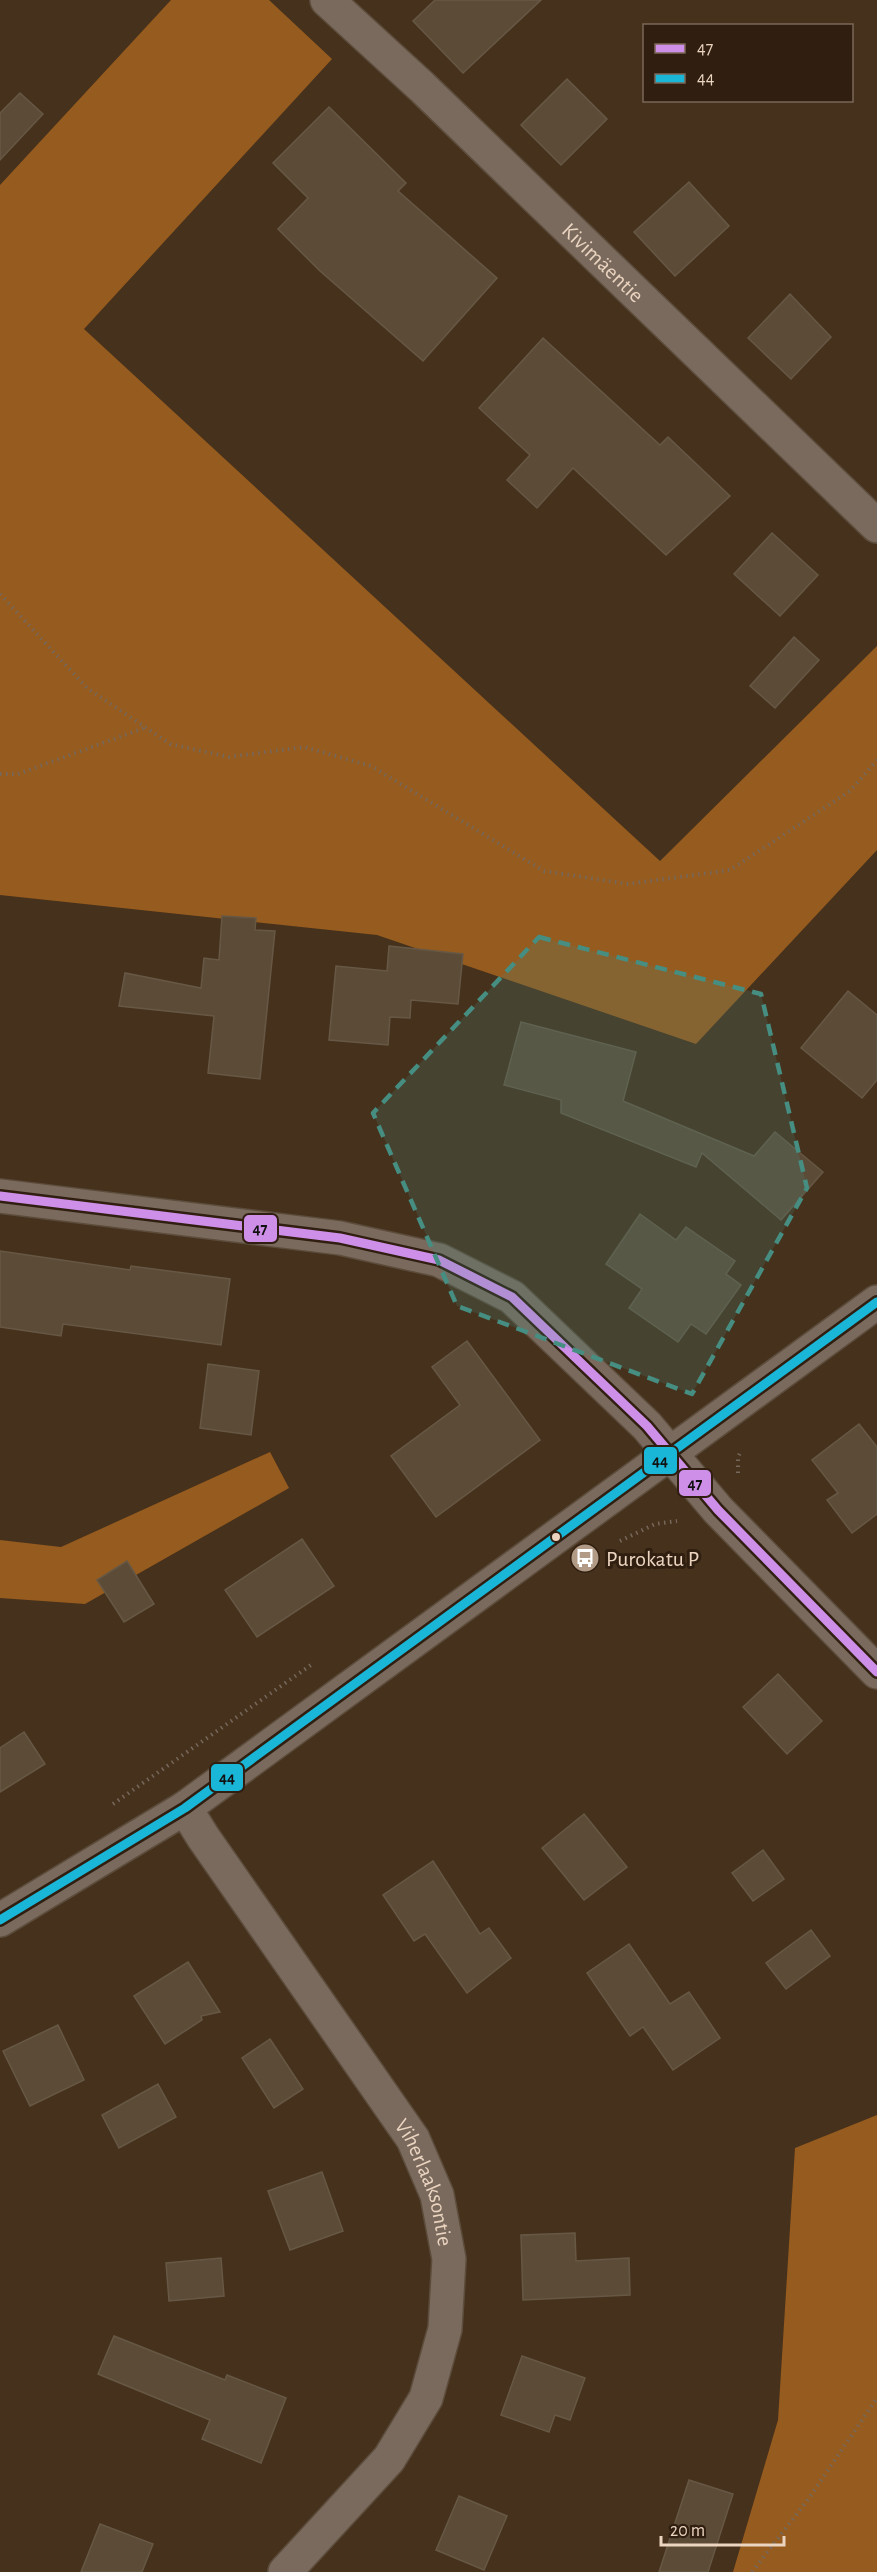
<svg xmlns="http://www.w3.org/2000/svg" width="877" height="2572" font-family="'Alegreya Sans',sans-serif">
	<style>
		.forest { fill: #965b1e }
		.building { fill: #5c4c37; stroke: #665845; stroke-width: 1.5 }
		.lines { fill: none; stroke-linecap: round; stroke-linejoin: round }
		.street-casing { stroke: #5c4c3b; stroke-width: 36 }
		.secondary-casing { stroke: #5c4c3b; stroke-width: 36 }
		.path { stroke: #76685b; stroke-width: 4; stroke-dasharray: 1.5 4.5; stroke-linecap: butt }
		.street { stroke: #7a6a5d; stroke-width: 33 }
		.secondary { stroke: #7a6a5d; stroke-width: 33 }
		.bus-1-casing { stroke: #301f10; stroke-width: 14 }
		.bus-2-casing { stroke: #301f10; stroke-width: 14 }
		.bus-1 { stroke: #ce8fe9; stroke-width: 9 }
		.bus-2 { stroke: #1ab6d8; stroke-width: 9 }
		.marked { fill: #468e82; fill-opacity: 0.2; stroke: #468e82; stroke-width: 4.5; stroke-dasharray: 12 8; stroke-linejoin: round }
		.bus-dot { fill: #ebd4c0; stroke: #301f10; stroke-width: 2 }
		.labels { text-anchor: middle; stroke-width: 6; stroke-linejoin: round; paint-order: stroke }
		.street-label { font-size: 22px; fill: #ebd4c0; stroke: #301f10 }
		.poi-label { font-size: 22px; fill: #ebd4c0; stroke: #301f10; text-anchor: start }
		.line-badge { stroke: #301f10; stroke-width: 2 }
		.pale-badge-label { font-size: 16px; text-anchor: middle; font-weight: bold; fill: #111 }
	</style>
	<rect width="100%" height="100%" fill="#46311c"/>
	<g class="forest">
		<polygon points="171,0 269,0 332,59 84,329 660,861 877,646 877,850 696,1044 377,935 0,895 0,185"/>
		<polygon points="270,1452 289,1488 85,1604 0,1598 0,1540 61,1547"/>
		<polygon points="877,2115 877,2572 733,2572 778,2420 795,2148"/>
	</g>
	<g class="building">
		<polygon points="435,0 541,0 463,73 413,21"/>
		<polygon points="567,79 607,119 561,165 521,125"/>
		<polygon points="20,93 43,114 0,160 0,113"/>
		<polygon points="329,107 406,183 398,191 497,278 423,361 320,271 278,229 308,198 273,163"/>
		<polygon points="689,182 729,226 675,276 634,232"/>
		<polygon points="790,294 831,337 791,379 748,338"/>
		<polygon points="543,338 660,445 668,437 730,496 666,555 573,468 537,508 507,480 530,455 479,408"/>
		<polygon points="772,533 818,575 780,616 734,574"/>
		<polygon points="794,637 819,660 775,708 750,686"/>
		<polygon points="222,916 256,918 255,930 275,931 260,1079 208,1073 214,1016 119,1006 125,973 201,988 204,958 219,960"/>
		<polygon points="389,946 463,954 458,1004 411,1000 410,1018 390,1017 388,1045 329,1040 336,966 387,971"/>
		<polygon points="848,991 877,1015 877,1080 862,1098 801,1048"/>
		<polygon points="521,1022 636,1052 623,1101 754,1156 775,1132 823,1172 781,1220 702,1153 696,1167 561,1113 561,1100 504,1085"/>
		<polygon points="640,1214 676,1240 686,1227 735,1261 726,1274 741,1285 706,1334 691,1324 678,1342 629,1308 642,1289 606,1264"/>
		<polygon points="0,1251 130,1270 131,1266 230,1279 221,1345 63,1324 61,1336 0,1327"/>
		<polygon points="467,1341 540,1440 436,1517 391,1456 460,1405 432,1367"/>
		<polygon points="208,1364 259,1371 251,1435 200,1428"/>
		<polygon points="859,1424 877,1447 877,1514 852,1533 827,1500 838,1493 812,1460"/>
		<polygon points="302,1539 334,1586 257,1637 225,1590"/>
		<polygon points="127,1561 154,1604 124,1622 97,1580"/>
		<polygon points="778,1674 822,1721 787,1754 743,1707"/>
		<polygon points="24,1732 45,1764 0,1792 0,1748"/>
		<polygon points="584,1814 627,1867 584,1900 542,1848"/>
		<polygon points="763,1850 784,1879 753,1901 732,1873"/>
		<polygon points="433,1861 480,1934 489,1928 511,1958 467,1993 425,1934 414,1941 383,1895"/>
		<polygon points="811,1930 830,1956 786,1989 766,1963"/>
		<polygon points="629,1944 670,2004 689,1992 720,2038 673,2070 643,2027 630,2036 587,1973"/>
		<polygon points="188,1962 220,2012 201,2016 202,2020 165,2044 134,1996"/>
		<polygon points="58,2025 84,2080 30,2106 3,2051"/>
		<polygon points="270,2039 303,2089 274,2108 242,2058"/>
		<polygon points="158,2084 176,2117 119,2148 102,2115"/>
		<polygon points="322,2172 343,2231 290,2250 268,2191"/>
		<polygon points="575,2233 576,2261 629,2258 630,2295 523,2300 521,2235"/>
		<polygon points="221,2258 224,2296 169,2301 166,2263"/>
		<polygon points="114,2336 225,2380 227,2375 286,2398 261,2463 202,2439 210,2420 98,2374"/>
		<polygon points="522,2356 585,2378 570,2420 555,2415 549,2432 501,2415"/>
		<polygon points="689,2480 733,2494 708,2572 659,2572"/>
		<polygon points="459,2496 507,2516 484,2570 436,2550"/>
		<polygon points="100,2524 153,2544 142,2572 81,2572"/>
	</g>
	<g class="lines">
		<g class="street-casing">
			<g id="street">
				<path id="s1" d="M327 0 422 87 877 526"/>
				<polyline points="0,1196 340,1238 439,1260 512,1297 647,1426 718,1510 877,1672"/>
				<path id="s2" d="M185 1808 203 1837 413 2139 437 2195 449 2259 445 2329 426 2398 389 2459 285 2572"/>
			</g>
		</g>
		<g class="secondary-casing">
			<polyline id="secondary" points="0,1920 185,1808 877,1302"/>
		</g>
		<g class="path">
			<polyline points="0,594 87,688 170,744 229,757 304,747 371,766 544,871 628,884 730,870 850,791 877,760"/>
			<polyline points="0,774 18,774 144,728"/>
			<polyline points="738,1473 738,1457 741,1451"/>
			<polyline points="620,1541 655,1524 677,1521"/>
			<polyline points="113,1804 311,1665"/>
			<polyline points="752,2572 809,2498 877,2398"/>
		</g>
		<use href="#street" class="street"/>
		<use href="#secondary" class="secondary"/>
		<g class="bus-1-casing">
			<polyline id="bus-1" points="0,1196 340,1238 439,1260 512,1297 647,1426 718,1510 877,1672"/>
		</g>
		<g class="bus-2-casing">
			<polyline id="bus-2" points="0,1920 185,1808 877,1302"/>
		</g>
		<use href="#bus-1" class="bus-1"/>
		<use href="#bus-2" class="bus-2"/>
	</g>
	<path class="marked" d="M539 937 761 994 807 1188 692 1394 457 1306 373 1113Z"/>
	<defs>
		<g id="bus-disc" transform="scale(1.5)"><circle r="9.5" fill="#b19b87" stroke="#301f10"/><path d="M-5-6H5V4H4V6H2V4H-2V6H-4V4H-5ZM-3.5-4V0h7V-4ZM-3.5 1.2v1.5H-2V1.2ZM2 1.2v1.5H3.5V1.2Z" fill="#fff"/></g>
	</defs>
	<g fill-rule="evenodd">
		<use href="#bus-disc" x="585" y="1558"/>
	</g>
	<circle class="bus-dot" cx="556" cy="1537" r="5"/>
	<g class="labels">
		<g class="street-label">
			<text dy="8" stroke="none"><textPath href="#s1" startOffset="381">Kivimäentie</textPath></text>
			<text dy="8" stroke="none"><textPath href="#s2" startOffset="447">Viherlaaksontie</textPath></text>
		</g>
		<g class="poi-label">
			<text x="606" y="1566">Purokatu P</text>
		</g>
	</g>
	<g class="line-badge">
		<rect x="243" y="1214" width="35" height="29" rx="6" fill="#ce8fe9"/>
		<rect x="643" y="1446" width="35" height="29" rx="6" fill="#1ab6d8"/>
		<rect x="678" y="1469" width="34" height="28" rx="6" fill="#ce8fe9"/>
		<rect x="210" y="1763" width="34" height="29" rx="6" fill="#1ab6d8"/>
	</g>
	<g class="pale-badge-label">
		<text x="260" y="1234">47</text>
		<text x="660" y="1466">44</text>
		<text x="695" y="1489">47</text>
		<text x="227" y="1783">44</text>
	</g>
	<rect x="643" y="24" width="210" height="78" fill="#301f10" stroke="#7b6756" stroke-width="1.5"/>
	<rect x="655" y="44" width="30" height="9" fill="#ce8fe9" stroke="#7b6756" stroke-width="1.5"/>
	<text x="697" y="54" font-size="18" fill="#ebd4c0">47</text>
	<rect x="655" y="74" width="30" height="9" fill="#1ab6d8" stroke="#7b6756" stroke-width="1.5"/>
	<text x="697" y="84" font-size="18" fill="#ebd4c0">44</text>
	<path d="M661 2536v9h123v-9" fill="none" stroke="#ebd4c0" stroke-width="3"/>
	<text x="670" y="2536" font-size="18" fill="#ebd4c0" stroke="#301f10" stroke-width="4.5" paint-order="stroke">20 m</text>
</svg>
